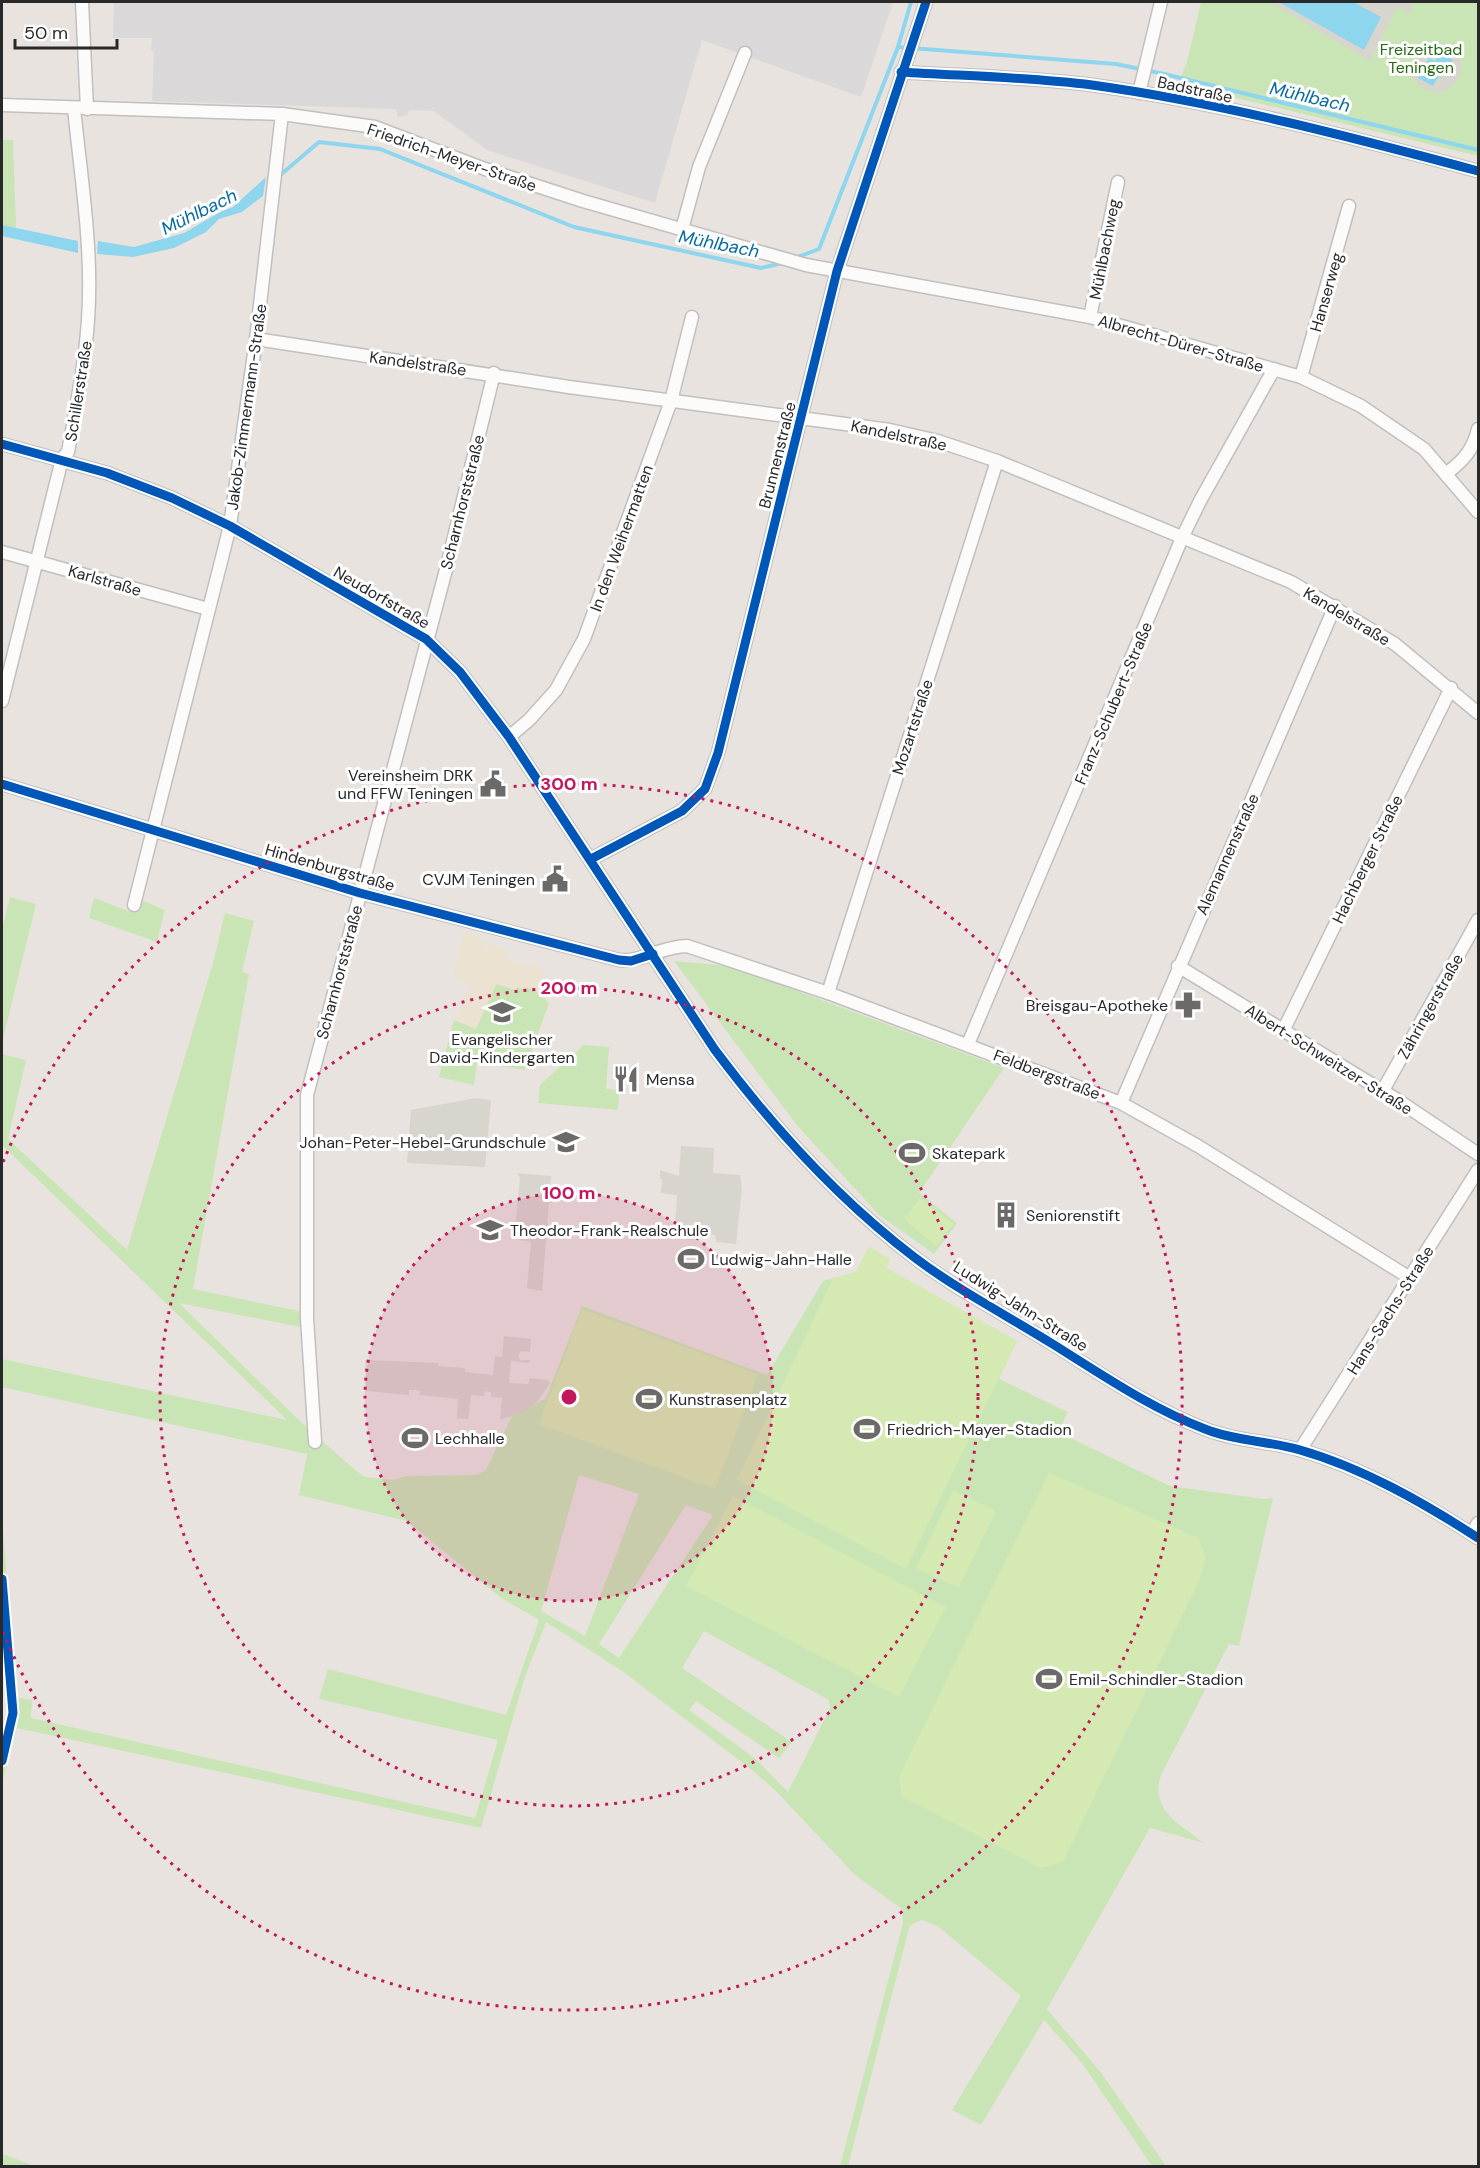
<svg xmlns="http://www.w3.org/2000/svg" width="1480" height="2168" font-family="'DM Sans',sans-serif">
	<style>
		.industrial { fill: #dbd8da }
		.education { fill: #ece2d2 }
		.green { fill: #c9e5b5; fill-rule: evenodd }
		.pitch { fill: #d5e9b2 }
		.plaza { fill: #d8d4ce }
		.water { fill: #8ed5ee }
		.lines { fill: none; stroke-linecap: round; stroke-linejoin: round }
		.stream { stroke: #8ed5ee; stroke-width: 4 }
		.minor-casing { stroke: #c1bfc0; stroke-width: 15 }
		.minor { stroke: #fcfbfa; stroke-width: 12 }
		.cycleway-casing { stroke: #fff; stroke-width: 13 }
		.cycleway { stroke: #0057b8; stroke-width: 9 }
		.ring { fill: none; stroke: #c2185b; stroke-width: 3; stroke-dasharray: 3 6 }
		.labels { text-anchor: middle; stroke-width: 6; stroke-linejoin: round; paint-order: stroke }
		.park-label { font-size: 16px; fill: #276916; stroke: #fff }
		.street-label { font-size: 16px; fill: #292929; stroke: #fff }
		.poi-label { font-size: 16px; fill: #292929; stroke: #fff; text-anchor: start }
		.water-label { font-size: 18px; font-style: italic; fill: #066ba0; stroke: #fff }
		.centre { fill: #c2185b; stroke: #fff; stroke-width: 3 }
		.ring-label { font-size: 18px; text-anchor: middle; font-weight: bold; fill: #c2185b; stroke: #fff; stroke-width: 6; stroke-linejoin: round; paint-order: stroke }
	</style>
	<rect width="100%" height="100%" fill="#e8e3de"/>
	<polygon class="industrial" points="114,2 893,2 861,97 702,40 655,203 487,150 434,111 409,110 407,115 398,117 396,109 152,101 154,51 151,50 152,38 113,38"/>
	<polygon class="education" points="464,931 487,942 483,952 486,953 490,943 508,951 505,959 531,967 532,964 539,966 538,969 544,971 536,991 549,1003 525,1070 477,1062 474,1085 439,1077 454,1020 471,984 453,976"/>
	<g class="green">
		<polygon points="1201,2 1478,2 1478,156 1178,84 1187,62"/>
		<polygon points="2,140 13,140 16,228 2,225"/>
		<polygon points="10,897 36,904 2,1043 2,929"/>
		<polygon points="94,898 134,913 139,899 165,910 157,942 89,918"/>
		<path d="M225 913 254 921 242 972 249 974 193 1289 299 1311 301 1327 179 1303 306 1427 353 1468 365 1477 394 1480 406 1476 476 1475 486 1470 512 1416 546 1398 582 1306 767 1375 823 1281 856 1272 869 1247 890 1259 886 1268 1017 1341 999 1379 1068 1412 1058 1432 1170 1486 1264 1499 1273 1498 1239 1646 1229 1644 1161 1775C1150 1811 1179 1823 1204 1843L1150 1828 1047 2009 1102 2074 1166 2166H1152L1082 2063 1044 2020 981 2125 952 2110 1021 1996 939 1927 922 1920 912 1924 909 1928 848 2166H840L903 1923 902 1909 855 1875 774 1789 747 1766 622 1671 546 1622 524 1680 481 1828 17 1728 2 1783V1746L6 1723 7 1699 2 1661V1514L16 1697 32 1700 31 1718 475 1818 498 1740 319 1699 328 1669 506 1715 539 1620 500 1597 407 1521 299 1495 307 1454 2 1387V1359L287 1420 2 1145V1054L26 1060 8 1139 127 1250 213 963ZM579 1475 639 1494 585 1636 541 1611ZM686 1505 713 1515 619 1658 599 1644ZM704 1631 829 1700 830 1708 788 1792 757 1760 689 1710 696 1701 779 1758 792 1742 682 1668Z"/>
		<polygon points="674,961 730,966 1004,1068 919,1193 957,1223 934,1254 879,1215 796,1124"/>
		<polygon points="496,984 516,990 517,987 525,990 526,987 536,991 549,1003 525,1070 477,1062 474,1085 439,1077 454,1020 476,1029"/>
		<polygon points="584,1045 609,1047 606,1089 619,1090 618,1110 538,1103 540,1085"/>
		<polygon points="2,2154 35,2166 2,2166"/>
	</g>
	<g class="pitch">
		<polygon points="920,1198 954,1224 936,1246 904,1219"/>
		<polygon points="869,1247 890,1259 886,1268 1017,1341 906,1569 737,1480 833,1279 856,1272"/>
		<polygon points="582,1309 758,1374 715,1489 539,1424"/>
		<polygon points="1049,1473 1199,1538 1206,1557 1199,1581 1063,1862 1041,1868 902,1797 899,1776"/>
		<polygon points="953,1490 996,1511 959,1588 916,1568"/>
		<polygon points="733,1496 946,1607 899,1697 686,1586"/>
	</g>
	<g class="plaza">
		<polygon points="1269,2 1380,17 1353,2 1416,2 1409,13 1397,7 1370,61"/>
		<circle cx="1436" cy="67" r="25"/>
		<polygon points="476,1098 491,1100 485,1167 407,1163 411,1110"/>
		<polygon points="681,1146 714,1148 713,1173 740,1175 742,1189 736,1244 716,1242 715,1235 697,1233 694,1240 674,1238 677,1195 661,1193 662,1179 660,1179 660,1170 679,1176"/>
		<polygon points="518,1173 551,1176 542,1291 527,1288 531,1242 519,1240 520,1228 515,1227 520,1178"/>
		<polygon points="504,1336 531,1339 530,1352 522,1351 518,1355 520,1360 530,1360 529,1363 511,1361 509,1383 528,1384 530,1378 547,1380 550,1383 538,1401 523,1412 500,1420 502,1398 491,1397 491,1392 485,1391 484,1396 471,1395 468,1419 457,1418 458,1399 419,1395 420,1391 415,1390 409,1390 409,1395 366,1391 365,1360 438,1363 438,1366 465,1368 465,1372 493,1375 495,1356 502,1357"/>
	</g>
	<g class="water">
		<polygon points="1279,2 1353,2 1381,17 1364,50"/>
		<polygon points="1440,53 1453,60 1446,71 1442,70 1433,86 1418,78 1429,58 1435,61"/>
		<polygon points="266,177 263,196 242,212 219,219 206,232 174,248 133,257 97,254 98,241 134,247 184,233 220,212 233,207"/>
		<polygon points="2,225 78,241 78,253 2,236"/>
	</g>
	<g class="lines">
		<g class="stream">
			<polyline points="898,47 911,2"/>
			<polyline points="278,177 319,142 380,149 574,227 761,268 783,263"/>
			<polyline points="795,258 819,249 898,47 1116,64 1164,74 1478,150"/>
		</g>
		<g class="minor-casing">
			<g id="minor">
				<polyline points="82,2 87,109"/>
				<path d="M901 72C964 76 1029 77 1092 85 1222 103 1351 137 1478 171"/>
				<polyline points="1139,93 1161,2"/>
				<polyline points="2,105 282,114 375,127 485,169 583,201 806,265 1090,317 1301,377 1361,406 1424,449 1478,512"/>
				<polyline points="682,229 699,167 745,53"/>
				<polyline points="1090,317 1118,182"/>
				<polyline points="256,339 569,387 890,430 938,441 997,461 1291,582 1395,644 1478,713"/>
				<polyline points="1301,377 1349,206"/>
				<path d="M2 444 107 473 172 498 230 526 426 639 460 672 509 737 715 1050C772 1126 838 1199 914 1257 956 1289 1006 1315 1051 1343 1101 1374 1150 1408 1205 1429 1235 1441 1269 1441 1300 1450 1363 1468 1424 1503 1478 1538"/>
				<path d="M1447 473C1464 460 1473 450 1478 429"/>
				<polyline points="2,552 208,609"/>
				<path d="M2 701 62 459 68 452C76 408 85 364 88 320 93 250 81 178 74 108"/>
				<polyline points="509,737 529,720 556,690 584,639 671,401 692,317"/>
				<path d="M2 784 360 893 619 960C644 962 662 946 687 946L828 993 1121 1103 1198 1146 1410 1278"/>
				<polyline points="591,859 682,811 705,789 718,753 837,271 926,2"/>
				<polyline points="134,905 230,526 256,339 282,114"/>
				<polyline points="1178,966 1396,1099 1478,1154"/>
				<polyline points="828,993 997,461"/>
				<polyline points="1283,1031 1451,688"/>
				<polyline points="968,1044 1182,538 1200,501 1274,369"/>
				<polyline points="1382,1092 1478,920"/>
				<polyline points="1121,1103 1335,606"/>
				<polyline points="315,1442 307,1318 307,1095 448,562 494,373"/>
				<polyline points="1300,1450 1478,1170"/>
				<polyline points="1472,1533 1478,1523"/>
			</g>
		</g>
		<use href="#minor" class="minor"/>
		<g class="cycleway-casing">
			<g id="cycleway">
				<path d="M901 72C964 76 1029 77 1092 85 1222 103 1351 137 1478 171"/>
				<path d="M2 444 107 473 172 498 230 526 426 639 460 672 509 737 715 1050C772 1126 838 1199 914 1257 956 1289 1006 1315 1051 1343 1101 1374 1150 1408 1205 1429 1235 1441 1269 1441 1300 1450 1363 1468 1424 1503 1478 1538"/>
				<polyline points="2,784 360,893 619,960 631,961 653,954"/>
				<polyline points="591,859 682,811 705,789 718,753 837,271 926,2"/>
				<polyline points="2,1579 13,1713 2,1761"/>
			</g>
		</g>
		<use href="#cycleway" class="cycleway"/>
	</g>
	<circle cx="569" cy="1397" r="204" fill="#c2185b" fill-opacity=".12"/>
	<g class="ring">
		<circle cx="569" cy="1397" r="204"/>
		<circle cx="569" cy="1397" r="409"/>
		<path d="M3 1162A613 613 0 1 1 3 1632"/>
	</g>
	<defs>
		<g id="civic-bare" transform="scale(2.07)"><path d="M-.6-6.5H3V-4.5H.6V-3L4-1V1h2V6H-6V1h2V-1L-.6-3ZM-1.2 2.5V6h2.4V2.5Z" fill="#6c6a68" stroke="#fff" stroke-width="2.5" paint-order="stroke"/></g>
		<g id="pharmacy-bare" transform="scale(2.07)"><path d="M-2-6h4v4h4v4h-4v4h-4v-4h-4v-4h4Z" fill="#6c6a68" stroke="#fff" stroke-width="2.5" paint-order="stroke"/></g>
		<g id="school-bare" transform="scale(2.07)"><path d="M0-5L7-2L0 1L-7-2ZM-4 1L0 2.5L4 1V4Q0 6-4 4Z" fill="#6c6a68" stroke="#fff" stroke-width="2.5" paint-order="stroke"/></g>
		<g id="restaurant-bare" transform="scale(2.07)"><path d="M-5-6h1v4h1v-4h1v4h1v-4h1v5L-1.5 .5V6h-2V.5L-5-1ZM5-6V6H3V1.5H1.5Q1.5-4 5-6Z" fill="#6c6a68" stroke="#fff" stroke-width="2.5" paint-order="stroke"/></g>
		<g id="stadium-bare" transform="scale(2.07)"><path d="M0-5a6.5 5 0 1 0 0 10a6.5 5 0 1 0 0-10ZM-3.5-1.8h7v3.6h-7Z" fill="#6c6a68" stroke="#fff" stroke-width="2.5" paint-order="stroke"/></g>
		<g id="building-bare" transform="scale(2.07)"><path d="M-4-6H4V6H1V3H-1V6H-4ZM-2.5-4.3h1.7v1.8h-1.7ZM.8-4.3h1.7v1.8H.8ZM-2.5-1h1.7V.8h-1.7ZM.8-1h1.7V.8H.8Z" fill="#6c6a68" stroke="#fff" stroke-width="2.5" paint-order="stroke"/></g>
	</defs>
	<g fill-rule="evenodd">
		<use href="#civic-bare" x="493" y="784"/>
		<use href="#civic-bare" x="555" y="879"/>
		<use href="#pharmacy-bare" x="1188" y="1005"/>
		<use href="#school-bare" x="502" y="1012"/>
		<use href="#restaurant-bare" x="626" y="1079"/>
		<use href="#school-bare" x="566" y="1142"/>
		<use href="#stadium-bare" x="912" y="1153"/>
		<use href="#building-bare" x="1006" y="1215"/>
		<use href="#school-bare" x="490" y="1230"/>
		<use href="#stadium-bare" x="691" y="1259"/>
		<use href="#stadium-bare" x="649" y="1399"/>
		<use href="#stadium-bare" x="867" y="1429"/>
		<use href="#stadium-bare" x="415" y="1438"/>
		<use href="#stadium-bare" x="1049" y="1679"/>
	</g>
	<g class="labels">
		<g class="park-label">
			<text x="1421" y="55">Freizeitbad<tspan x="1421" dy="18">Teningen</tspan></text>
		</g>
		<g class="street-label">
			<text transform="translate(1195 89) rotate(12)" y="6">Badstraße</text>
			<text transform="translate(452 157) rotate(19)" y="6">Friedrich-Meyer-Straße</text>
			<text transform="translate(1104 249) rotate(-79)" y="6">Mühlbachweg</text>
			<text transform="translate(1326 292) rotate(-74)" y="6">Hanserweg</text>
			<text transform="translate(1181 343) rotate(16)" y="6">Albrecht-Dürer-Straße</text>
			<text transform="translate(418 363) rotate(8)" y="6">Kandelstraße</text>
			<text transform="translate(78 391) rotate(-81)" y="6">Schillerstraße</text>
			<text transform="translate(246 407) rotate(-82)" y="6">Jakob-Zimmermann-Straße</text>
			<text transform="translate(899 435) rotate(12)" y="6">Kandelstraße</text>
			<text transform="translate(777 455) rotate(-76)" y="6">Brunnenstraße</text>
			<text transform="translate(462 502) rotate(-76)" y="6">Scharnhorststraße</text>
			<text transform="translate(621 538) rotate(-70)" y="6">In den Weihermatten</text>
			<text transform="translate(105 580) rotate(16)" y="6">Karlstraße</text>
			<text transform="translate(382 597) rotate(30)" y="6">Neudorfstraße</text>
			<text transform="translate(1347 616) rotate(31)" y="6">Kandelstraße</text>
			<text transform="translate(1113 703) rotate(-67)" y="6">Franz-Schubert-Straße</text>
			<text transform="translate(912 727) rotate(-72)" y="6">Mozartstraße</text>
			<text transform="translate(1227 854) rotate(-66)" y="6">Alemannenstraße</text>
			<text transform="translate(1367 859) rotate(-64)" y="6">Hachberger Straße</text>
			<text transform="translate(330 867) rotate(16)" y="6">Hindenburgstraße</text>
			<text transform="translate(339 972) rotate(-75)" y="6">Scharnhorststraße</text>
			<text transform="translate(1430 1006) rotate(-61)" y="6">Zähringerstraße</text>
			<text transform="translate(1329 1059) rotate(32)" y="6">Albert-Schweitzer-Straße</text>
			<text transform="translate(1047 1074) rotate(21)" y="6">Feldbergstraße</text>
			<text transform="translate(1021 1306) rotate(32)" y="6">Ludwig-Jahn-Straße</text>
			<text transform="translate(1390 1310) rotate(-58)" y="6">Hans-Sachs-Straße</text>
		</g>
		<g class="poi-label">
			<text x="473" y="781" text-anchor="end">Vereinsheim DRK<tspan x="473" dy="18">und FFW Teningen</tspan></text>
			<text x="535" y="885" text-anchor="end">CVJM Teningen</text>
			<text x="1168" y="1011" text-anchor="end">Breisgau-Apotheke</text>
			<text x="502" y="1045" text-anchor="middle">Evangelischer<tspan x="502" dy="18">David-Kindergarten</tspan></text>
			<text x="646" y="1085">Mensa</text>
			<text x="546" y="1148" text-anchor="end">Johan-Peter-Hebel-Grundschule</text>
			<text x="932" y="1159">Skatepark</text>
			<text x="1026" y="1221">Seniorenstift</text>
			<text x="510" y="1236">Theodor-Frank-Realschule</text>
			<text x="711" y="1265">Ludwig-Jahn-Halle</text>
			<text x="669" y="1405">Kunstrasenplatz</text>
			<text x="887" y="1435">Friedrich-Mayer-Stadion</text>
			<text x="435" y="1444">Lechhalle</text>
			<text x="1069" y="1685">Emil-Schindler-Stadion</text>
		</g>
		<g class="water-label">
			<text transform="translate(1310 97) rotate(13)" y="6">Mühlbach</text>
			<text transform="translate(199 212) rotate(-26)" y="6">Mühlbach</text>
			<text transform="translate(719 244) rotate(11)" y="6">Mühlbach</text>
		</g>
	</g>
	<circle cx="569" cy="1397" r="9" class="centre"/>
	<g class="ring-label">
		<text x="569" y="790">300 m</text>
		<text x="569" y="994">200 m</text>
		<text x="569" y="1199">100 m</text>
	</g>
	<rect width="1480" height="2168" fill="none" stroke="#292929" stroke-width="6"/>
	<path d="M15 39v9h102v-9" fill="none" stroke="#292929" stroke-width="3"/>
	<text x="24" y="39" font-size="18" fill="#292929" stroke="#ffffff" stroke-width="4.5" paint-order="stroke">50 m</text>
</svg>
